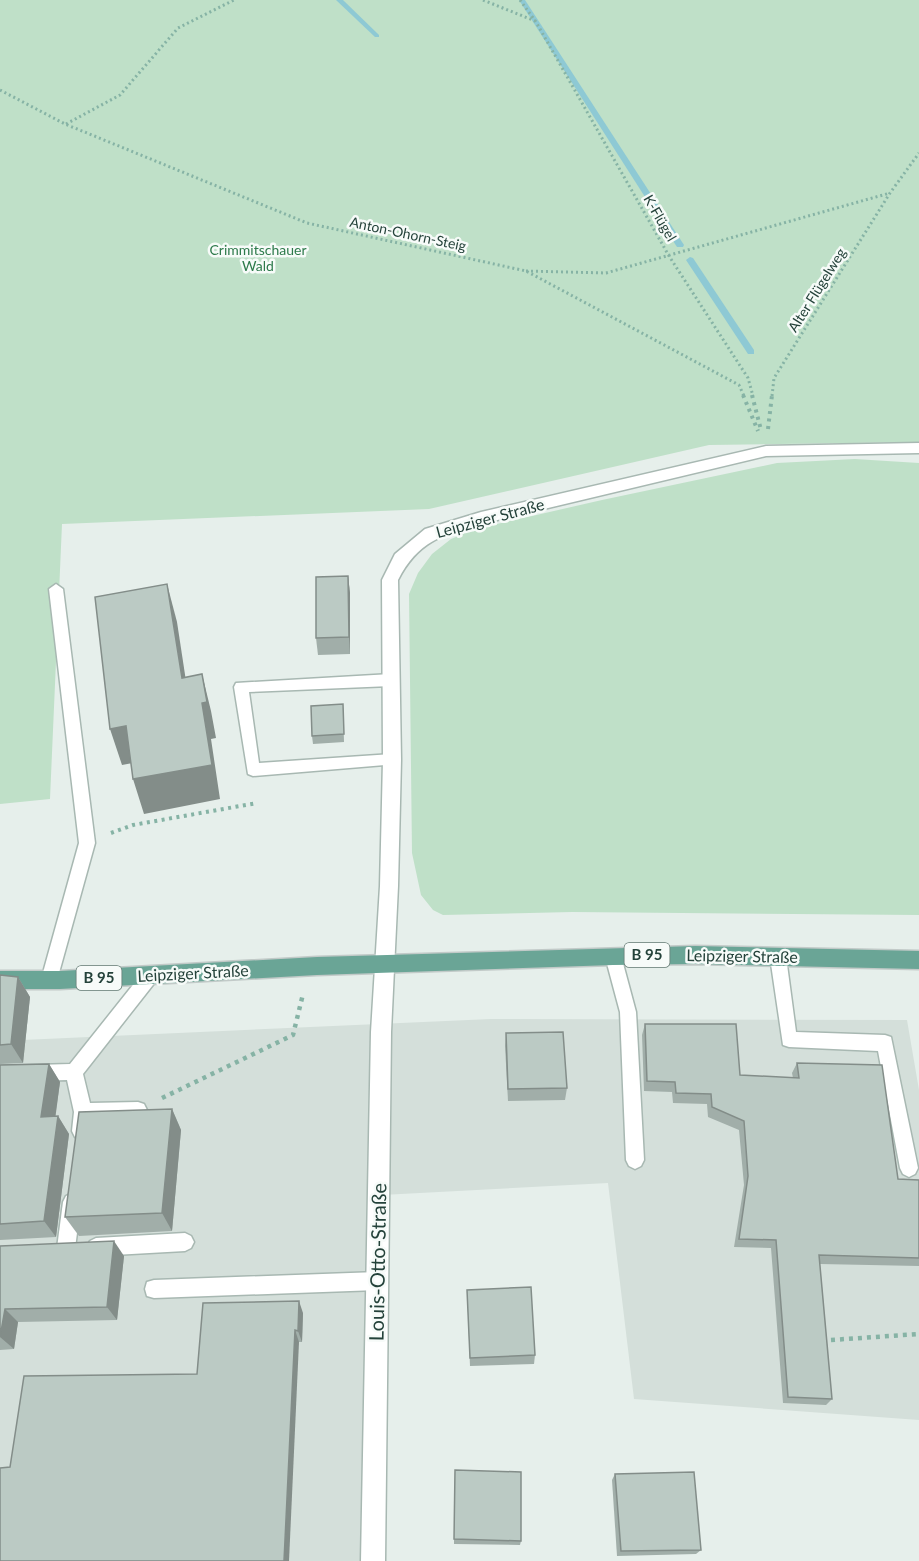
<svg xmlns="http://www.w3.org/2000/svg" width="919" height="1561" font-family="Lato,sans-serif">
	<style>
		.built { fill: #d4dfda }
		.green { fill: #bfe0c8 }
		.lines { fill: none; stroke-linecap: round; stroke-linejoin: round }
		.stream { fill: #8ec9d4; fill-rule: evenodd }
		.service-casing { stroke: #a8b8b2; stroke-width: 3 }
		.minor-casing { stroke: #a8b8b2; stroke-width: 3 }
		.primary-casing { stroke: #c2cac8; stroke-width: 3 }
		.path-far2 { stroke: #86b3a5; stroke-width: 3; stroke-dasharray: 2 3; stroke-linecap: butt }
		.path-far1 { stroke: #86b3a5; stroke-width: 4; stroke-dasharray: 3 4.5; stroke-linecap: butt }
		.path { stroke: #86b3a5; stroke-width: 4.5; stroke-dasharray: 4 5; stroke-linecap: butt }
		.service { fill: #fff; fill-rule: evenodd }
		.minor { fill: #fff; fill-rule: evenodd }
		.primary { fill: #6aa596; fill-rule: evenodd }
		.wall { fill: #a1aea9 }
		.shaded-wall { fill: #838d89 }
		.building { fill: #bbcac4; stroke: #838d89; stroke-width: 1.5 }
		.labels { text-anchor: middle; stroke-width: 5; stroke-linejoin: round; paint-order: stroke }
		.far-street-label { font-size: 14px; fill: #24423a; stroke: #f7fbf9 }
		.far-park-label { font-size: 14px; fill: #2d7a4b; stroke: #f7fbf9 }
		.shield { fill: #f7fbf9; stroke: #637a73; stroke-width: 1.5 }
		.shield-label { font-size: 15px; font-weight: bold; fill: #24423a }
		.street-label { font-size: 16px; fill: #24423a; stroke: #f7fbf9 }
		.near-street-label { font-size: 20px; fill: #24423a; stroke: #f7fbf9 }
	</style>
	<rect width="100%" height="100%" fill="#e6efeb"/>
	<polygon class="built" points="491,1019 907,1020 919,1090 919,1420 634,1399 608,1183 382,1195 386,1561 0,1561 0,1041"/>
	<g class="green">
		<polygon points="0,0 919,0 919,442 709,445 429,509 62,524 50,799 0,804"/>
		<polygon points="855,459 919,463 919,915 572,912 443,915 433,910 421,895 412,853 409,594 418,573 432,554 451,539 475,529 602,500 777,463"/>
	</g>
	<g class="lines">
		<g class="stream">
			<polygon points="336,0 343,0 379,35 379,37 375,37"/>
			<polygon points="519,0 525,0 684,245 683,247 677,247"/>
			<polygon points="690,257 693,258 754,350 754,354 748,354 686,260"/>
		</g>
		<g class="service-casing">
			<g id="service">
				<polygon points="56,584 63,589 95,843 57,980 55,985 49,987 43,985 41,980 79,843 49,589"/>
				<polygon points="391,674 396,676 398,680 396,684 391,686 249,692 259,763 392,754 397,756 399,760 397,764 253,776 248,774 234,687 236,683"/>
				<polygon points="613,949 619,951 621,956 636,1012 644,1160 641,1166 635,1169 629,1166 626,1160 620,1012 605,956 607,951"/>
				<polygon points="778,950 784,952 786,957 796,1032 885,1035 891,1037 918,1168 915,1174 909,1177 903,1174 900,1168 878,1051 789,1047 783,1045 770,957 772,952"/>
				<polygon points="150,969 156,971 158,976 156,981 83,1074 90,1103 138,1102 144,1104 147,1110 144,1116 138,1118 91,1120 87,1137 81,1139 75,1137 72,1131 74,1112 67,1080 0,1082 0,1066 70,1064 144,971"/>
				<polygon points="72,1193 78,1196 81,1202 75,1248 72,1254 66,1257 60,1254 57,1248 63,1202 66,1196"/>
				<polygon points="185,1233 191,1236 194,1242 191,1248 185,1251 96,1256 90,1253 87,1247 90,1241 96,1238"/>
				<polygon points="378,1272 385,1274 387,1281 385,1288 378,1290 154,1298 147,1296 145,1289 147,1282 154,1280"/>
			</g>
		</g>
		<g class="minor-casing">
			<path id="minor" d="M919 443V453L766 456 481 524C442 535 418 541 398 580L401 760 398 886 391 1032 385 1561H361L371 1032 380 886 383 760 382 580 395 554 425 529 481 512 766 446Z"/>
		</g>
		<g class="primary-casing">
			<polygon id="primary" points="695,946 919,951 919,969 695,964 613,965 317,975 60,989 0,989 0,971 60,971 317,957"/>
		</g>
		<g class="path-far2">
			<polyline points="483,0 535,21"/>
			<polyline points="520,0 536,22 669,256 748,378 753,396"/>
			<polyline points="0,90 65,124 307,223 526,271 739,385 744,396"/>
			<polyline points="66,124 120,95 178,28 234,0"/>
			<polyline points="526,271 606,273 890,193"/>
			<polyline points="772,396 774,378 890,193 919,153"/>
		</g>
		<g class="path-far1">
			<polyline points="743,395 758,431"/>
			<polyline points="752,395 761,430"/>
			<polyline points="768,429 772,395"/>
			<polyline points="111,833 133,825 257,803"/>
		</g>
		<g class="path">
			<polyline points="162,1098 293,1035 303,994"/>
			<polyline points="831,1340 919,1334"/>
		</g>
		<use href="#service" class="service"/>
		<use href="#minor" class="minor"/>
		<use href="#primary" class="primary"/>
	</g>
	<g class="wall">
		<polygon points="348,576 350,593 350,654 318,655 316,638"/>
		<polygon points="343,704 344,742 313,744 312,736"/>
		<polygon points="0,975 18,977 30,997 23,1063 0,1064"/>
		<polygon points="645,1024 740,1075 793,1078 792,1073 797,1063 898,1179 919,1180 919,1266 820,1264 832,1399 826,1405 783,1403 771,1248 734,1247 744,1185 739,1130 708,1117 707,1104 673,1103 672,1092 644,1091 642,1035"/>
		<polygon points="506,1033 567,1088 565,1100 508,1101 505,1046"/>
		<polygon points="49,1064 60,1082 55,1117 58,1116 69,1134 56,1237 0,1240 0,1065"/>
		<polygon points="172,1109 181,1130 172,1231 79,1236 65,1217"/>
		<polygon points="0,1246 124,1256 117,1320 18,1322 14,1349 0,1350"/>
		<polygon points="467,1290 535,1355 534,1364 470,1366"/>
		<polygon points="303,1313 302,1342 299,1342 10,1467 197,1374"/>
		<polygon points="455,1470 521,1541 520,1545 454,1544"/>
		<polygon points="615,1474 701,1550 696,1554 617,1556 612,1480"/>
	</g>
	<g class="shaded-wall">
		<polygon points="348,576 350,593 350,654 349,637"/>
		<polygon points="167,584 177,622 191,714 182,678"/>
		<polygon points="202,674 211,711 216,738 211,739 220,799 144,814 133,779 202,703"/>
		<polygon points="126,726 138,762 122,765 110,729"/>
		<polygon points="18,977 30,997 23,1063 11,1044"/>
		<polygon points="49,1064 60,1082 53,1135 41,1117"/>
		<polygon points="172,1109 181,1130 172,1231 162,1213"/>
		<polygon points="58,1116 69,1134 56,1237 44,1221"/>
		<polygon points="114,1241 124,1256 117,1320 107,1307"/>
		<polygon points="299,1301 303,1313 302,1342 298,1331"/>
		<polygon points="5,1309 18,1322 14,1349 0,1337"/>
		<polygon points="295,1330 299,1342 289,1561 284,1561"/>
	</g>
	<g class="building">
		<polygon points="348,576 349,637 316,638 316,577"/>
		<polygon points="167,584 182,678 202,674 207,702 202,703 212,765 133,779 126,726 110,729 95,597"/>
		<polygon points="343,704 344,734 312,736 311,706"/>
		<polygon points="0,975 18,977 11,1044 0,1045"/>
		<polygon points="645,1024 736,1024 740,1075 799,1078 797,1063 882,1065 898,1179 919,1180 919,1258 819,1255 832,1399 788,1397 776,1240 739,1239 748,1176 744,1121 712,1107 711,1094 676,1093 675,1082 647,1081"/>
		<polygon points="563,1032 567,1088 508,1089 506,1033"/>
		<polygon points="49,1064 41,1117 58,1116 44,1221 0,1224 0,1065"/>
		<polygon points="172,1109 162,1213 65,1217 79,1112"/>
		<polygon points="114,1241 107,1307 5,1309 0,1337 0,1246"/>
		<polygon points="531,1287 535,1355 470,1358 467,1290"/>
		<polygon points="299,1301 298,1331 295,1330 284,1561 0,1561 0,1468 10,1467 24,1376 197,1374 203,1303"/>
		<polygon points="455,1470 521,1472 521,1541 454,1539"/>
		<polygon points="694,1472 701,1550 621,1551 615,1474"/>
	</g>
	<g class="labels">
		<g class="far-street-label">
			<text transform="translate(660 218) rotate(60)" y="5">K-Flügel</text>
			<text transform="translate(408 234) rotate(12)" y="5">Anton-Ohorn-Steig</text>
			<text transform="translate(817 290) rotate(-58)" y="5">Alter Flügelweg</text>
		</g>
		<g class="far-park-label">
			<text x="258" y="255">Crimmitschauer<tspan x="258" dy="16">Wald</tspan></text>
		</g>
		<g class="shield">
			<rect x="624.5" y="943" width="45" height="24" rx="4.5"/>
			<rect x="76.5" y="966" width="45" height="24" rx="4.5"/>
		</g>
		<g class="shield-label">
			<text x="647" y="960">B 95</text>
			<text x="99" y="983">B 95</text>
		</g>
		<g class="street-label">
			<text transform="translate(490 518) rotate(-15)" y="6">Leipziger Straße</text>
			<text transform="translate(742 956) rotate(1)" y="6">Leipziger Straße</text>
			<text transform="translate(193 973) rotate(-3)" y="6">Leipziger Straße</text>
		</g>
		<g class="near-street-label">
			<text transform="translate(378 1262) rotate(-89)" y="7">Louis-Otto-Straße</text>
		</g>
	</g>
</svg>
